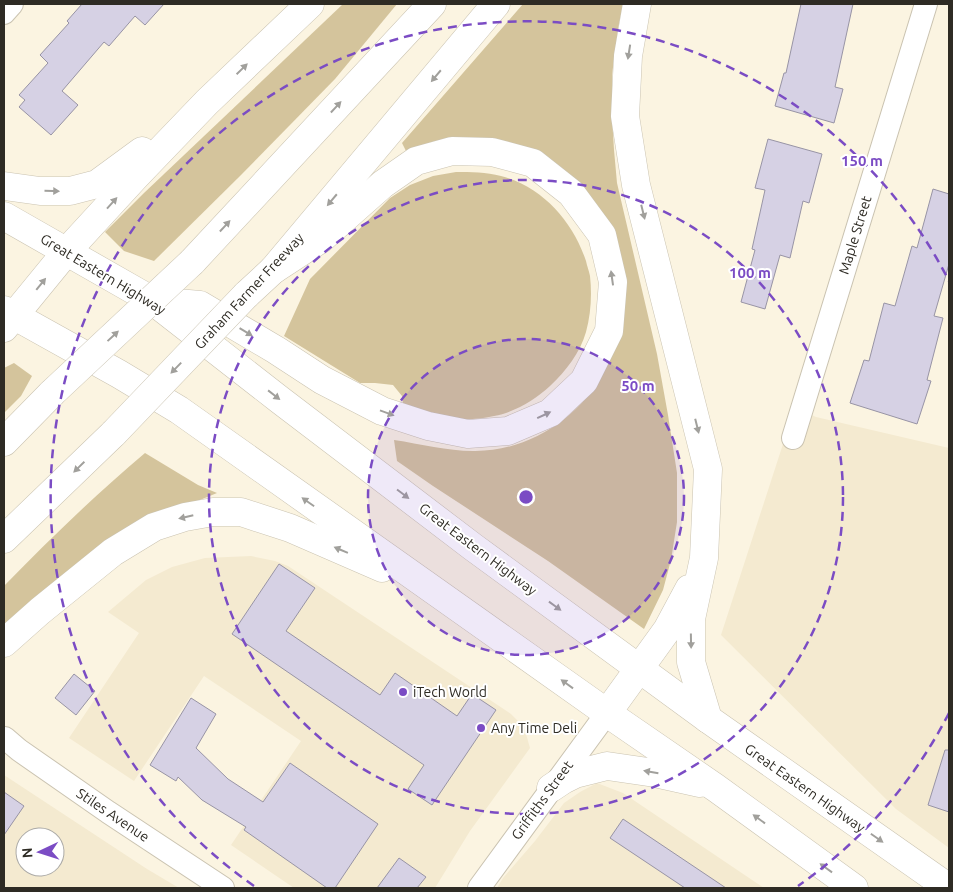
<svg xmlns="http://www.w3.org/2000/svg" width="953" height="892" font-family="Ubuntu,sans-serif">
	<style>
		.built { fill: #f4ead0; fill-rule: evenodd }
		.green { fill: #d4c49c }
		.building { fill: #d6d1e4; stroke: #9894a5 }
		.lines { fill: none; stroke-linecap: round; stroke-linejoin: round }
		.street-casing { stroke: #cac3b1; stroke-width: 24 }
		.highway-casing { stroke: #cac3b1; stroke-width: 29 }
		.street { stroke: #fff; stroke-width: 22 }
		.highway { stroke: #fff; stroke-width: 28 }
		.highway-bridge-casing { stroke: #cac3b1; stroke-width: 29; stroke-linecap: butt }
		.highway-bridge { stroke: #fff; stroke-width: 28 }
		.oneway { fill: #a1a09c }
		.ring { fill: none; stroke: #7b4cc4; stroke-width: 2.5; stroke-dasharray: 9 6 }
		.poi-dot { fill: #7b4cc4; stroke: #fff; stroke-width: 2 }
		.labels { text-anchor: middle; stroke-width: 4; stroke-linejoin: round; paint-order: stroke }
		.street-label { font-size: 14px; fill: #2e2b24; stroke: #fff }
		.poi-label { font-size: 14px; fill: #2e2b24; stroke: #fff; text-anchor: start }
		.centre { fill: #7b4cc4; stroke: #fff; stroke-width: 2.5 }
		.ring-label { font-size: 15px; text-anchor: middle; font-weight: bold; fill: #7b4cc4; stroke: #fff; stroke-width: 4; stroke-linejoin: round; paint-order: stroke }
	</style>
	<rect width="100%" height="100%" fill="#fbf4e1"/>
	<g class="built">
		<polygon points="795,407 816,417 949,448 949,848 896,809 721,635"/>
		<polygon points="251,556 275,561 288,566 511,714 524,727 530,748 470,831 435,888 294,888 231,845 301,741 204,676 134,781 69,738 139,633 108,612 146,580 172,567 205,558"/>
		<path d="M4 775 147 869 179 888H4ZM25 837H55V867H25Z"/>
		<polygon points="597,783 623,793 764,888 497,888 503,878 535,841 564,803 580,792"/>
	</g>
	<g class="green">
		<polygon points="343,4 397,4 335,79 240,176 154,261 124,251 105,232 144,193"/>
		<path d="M523 4H623L618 29 612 75V117L614 150 617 183 657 354 668 415 677 473V522L671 560 663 590 644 629 548 561 433 486 397 461 394 440C421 444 447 451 473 451 526 452 580 419 603 372 605 368 609 363 610 358 612 351 607 329 605 321 599 278 593 235 587 192L459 138 435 141 406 151 402 143Z"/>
		<path d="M456 172C471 172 486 172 501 176 543 187 573 222 586 261 587 266 589 271 590 276 592 294 591 314 586 332 580 353 566 371 550 386 535 400 515 412 494 416 462 423 435 417 404 410L402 396 393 385 375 383H360L284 336 310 279 390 198 410 185 433 176Z"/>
		<polygon points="14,363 32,376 21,396 4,413 4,368"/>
		<path d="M145 453 198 485 217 493 139 525 4 631V586C49 540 95 495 145 453Z"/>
	</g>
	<g class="building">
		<polygon points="82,4 164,4 145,25 135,16 109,46 104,42 62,91 78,105 51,135 19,107 25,100 19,95 48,63 40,55 69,23 67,21"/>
		<polygon points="801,4 853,4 835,87 843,89 834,123 775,106 784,73 786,73"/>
		<polygon points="768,139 822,154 809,203 803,201 790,258 780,255 765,309 741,302 755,250 752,249 765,190 755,188"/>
		<polygon points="933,189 949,194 949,264 934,316 943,318 927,380 931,381 917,424 850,403 864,360 869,361 884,303 895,306 912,246 917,248"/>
		<polygon points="279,564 315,588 286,631 380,695 395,673 457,716 472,694 496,710 432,805 408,789 424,765 232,634"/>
		<polygon points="74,674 95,691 76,715 55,698"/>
		<polygon points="191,698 216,714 196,748 228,779 263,802 290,763 378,824 335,888 327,888 244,830 246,827 202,800 178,777 176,781 150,765"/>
		<polygon points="945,750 949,750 949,812 928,805"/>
		<polygon points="4,792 24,806 4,835"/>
		<polygon points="623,819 726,888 685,888 610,838"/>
		<polygon points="399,858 426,877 417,888 377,888"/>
	</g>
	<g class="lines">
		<g class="street-casing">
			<g id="street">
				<polyline points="4,13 12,4"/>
				<polyline points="793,438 926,4"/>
				<polyline points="5,738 19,750 108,812 223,888"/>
				<polyline points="479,888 607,713"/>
			</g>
		</g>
		<g class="highway-casing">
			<g id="highway">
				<polyline points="637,4 628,56 625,116 636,185 708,469 704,558 691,619 691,662 708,719"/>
				<polyline points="4,186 40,191 70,191 97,184 142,151"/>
				<polyline points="4,216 153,301 280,400 473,547 708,719 949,888"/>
				<polyline points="192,262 432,4"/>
				<polyline points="246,295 273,270 496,4"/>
				<polyline points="153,301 200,305 276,350 322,380 382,411 428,426 468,434 508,431 550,413 584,381 609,331 613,282 602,235 571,193 533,163 492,152 452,151 416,161 383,184 322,238 273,270"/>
				<polyline points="4,310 119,374 179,410 607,713 716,788 854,888"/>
				<polyline points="4,328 67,251 135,177 207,102 310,4"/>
				<polyline points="4,442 52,393"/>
				<polyline points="4,539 114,433"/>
				<polyline points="4,643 40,611 113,552 154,527 185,517 213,512 241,512 290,528 382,568"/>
				<polyline points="607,713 667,630 689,589"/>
				<polyline points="551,788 563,780 575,774 607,766 655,773 700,783"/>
			</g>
		</g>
		<use href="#street" class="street"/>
		<use href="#highway" class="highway"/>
		<g class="highway-bridge-casing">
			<g id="highway-bridge">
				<polyline points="52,393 192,262"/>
				<polyline points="114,433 246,295"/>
			</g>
		</g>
		<use href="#highway-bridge" class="highway-bridge"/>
	</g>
	<defs><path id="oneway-solid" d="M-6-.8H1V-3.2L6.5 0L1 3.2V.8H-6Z" transform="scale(1.25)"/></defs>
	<g class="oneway">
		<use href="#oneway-solid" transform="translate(629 52) rotate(99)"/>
		<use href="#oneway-solid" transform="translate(242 69) rotate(-44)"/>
		<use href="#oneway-solid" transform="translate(436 76) rotate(130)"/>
		<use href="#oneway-solid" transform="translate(336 107) rotate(-47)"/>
		<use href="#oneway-solid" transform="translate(52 191) rotate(1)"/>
		<use href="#oneway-solid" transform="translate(332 200) rotate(130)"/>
		<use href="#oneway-solid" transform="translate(112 203) rotate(-48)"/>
		<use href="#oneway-solid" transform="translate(643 212) rotate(76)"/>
		<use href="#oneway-solid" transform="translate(225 226) rotate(-47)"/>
		<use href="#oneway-solid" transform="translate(612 278) rotate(-98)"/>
		<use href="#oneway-solid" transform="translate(41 284) rotate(-51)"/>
		<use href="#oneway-solid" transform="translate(246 332) rotate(31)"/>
		<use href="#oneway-solid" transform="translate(113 336) rotate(-43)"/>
		<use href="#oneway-solid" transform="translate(176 368) rotate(134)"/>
		<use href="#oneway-solid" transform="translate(274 395) rotate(38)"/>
		<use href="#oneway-solid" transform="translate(387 413) rotate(20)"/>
		<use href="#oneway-solid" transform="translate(544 415) rotate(-25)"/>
		<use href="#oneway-solid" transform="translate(697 426) rotate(76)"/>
		<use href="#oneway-solid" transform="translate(79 467) rotate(136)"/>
		<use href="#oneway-solid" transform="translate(403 494) rotate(37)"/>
		<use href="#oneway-solid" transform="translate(308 502) rotate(-145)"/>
		<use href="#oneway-solid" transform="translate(186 517) rotate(167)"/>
		<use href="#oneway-solid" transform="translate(341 550) rotate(-157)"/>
		<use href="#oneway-solid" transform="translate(555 606) rotate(36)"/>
		<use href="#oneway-solid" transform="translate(691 641) rotate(89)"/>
		<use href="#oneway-solid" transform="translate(567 684) rotate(-144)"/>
		<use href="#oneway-solid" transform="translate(651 772) rotate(-170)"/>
		<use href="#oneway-solid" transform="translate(759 819) rotate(-144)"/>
		<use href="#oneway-solid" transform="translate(877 838) rotate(35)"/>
		<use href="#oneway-solid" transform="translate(826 868) rotate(-144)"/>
	</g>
	<circle cx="526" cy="497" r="158" fill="#7b4cc4" fill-opacity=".12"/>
	<g class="ring">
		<circle cx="526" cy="497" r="158"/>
		<circle cx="526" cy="497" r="317"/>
		<path d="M949 713A475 475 0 0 1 798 886M254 886A475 475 0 1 1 949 281"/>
	</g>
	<g class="poi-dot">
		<circle cx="403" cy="692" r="5"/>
		<circle cx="481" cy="728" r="5"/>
	</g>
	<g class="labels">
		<g class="street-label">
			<text transform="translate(855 235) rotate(-73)" y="5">Maple Street</text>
			<text transform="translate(103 274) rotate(31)" y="5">Great Eastern Highway</text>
			<text transform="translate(249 291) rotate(-47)" y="5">Graham Farmer Freeway</text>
			<text transform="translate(478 549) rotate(37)" y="5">Great Eastern Highway</text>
			<text transform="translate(805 788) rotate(35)" y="5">Great Eastern Highway</text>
			<text transform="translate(542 800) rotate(-54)" y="5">Griffiths Street</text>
			<text transform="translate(113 815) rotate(34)" y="5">Stiles Avenue</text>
		</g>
		<g class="poi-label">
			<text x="413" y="697">iTech World</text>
			<text x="491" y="733">Any Time Deli</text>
		</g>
	</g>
	<circle cx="526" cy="497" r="8" class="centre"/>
	<g class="ring-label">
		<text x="862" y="166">150 m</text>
		<text x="750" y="278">100 m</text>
		<text x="638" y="391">50 m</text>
	</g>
	<rect width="953" height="892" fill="none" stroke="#2e2b24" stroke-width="10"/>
	<g transform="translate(40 852) rotate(266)"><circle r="24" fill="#ffffff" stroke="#abaaa7"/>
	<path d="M0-4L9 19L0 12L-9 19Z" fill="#7b4cc4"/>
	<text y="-8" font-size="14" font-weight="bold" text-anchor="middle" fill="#2e2b24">N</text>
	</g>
</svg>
